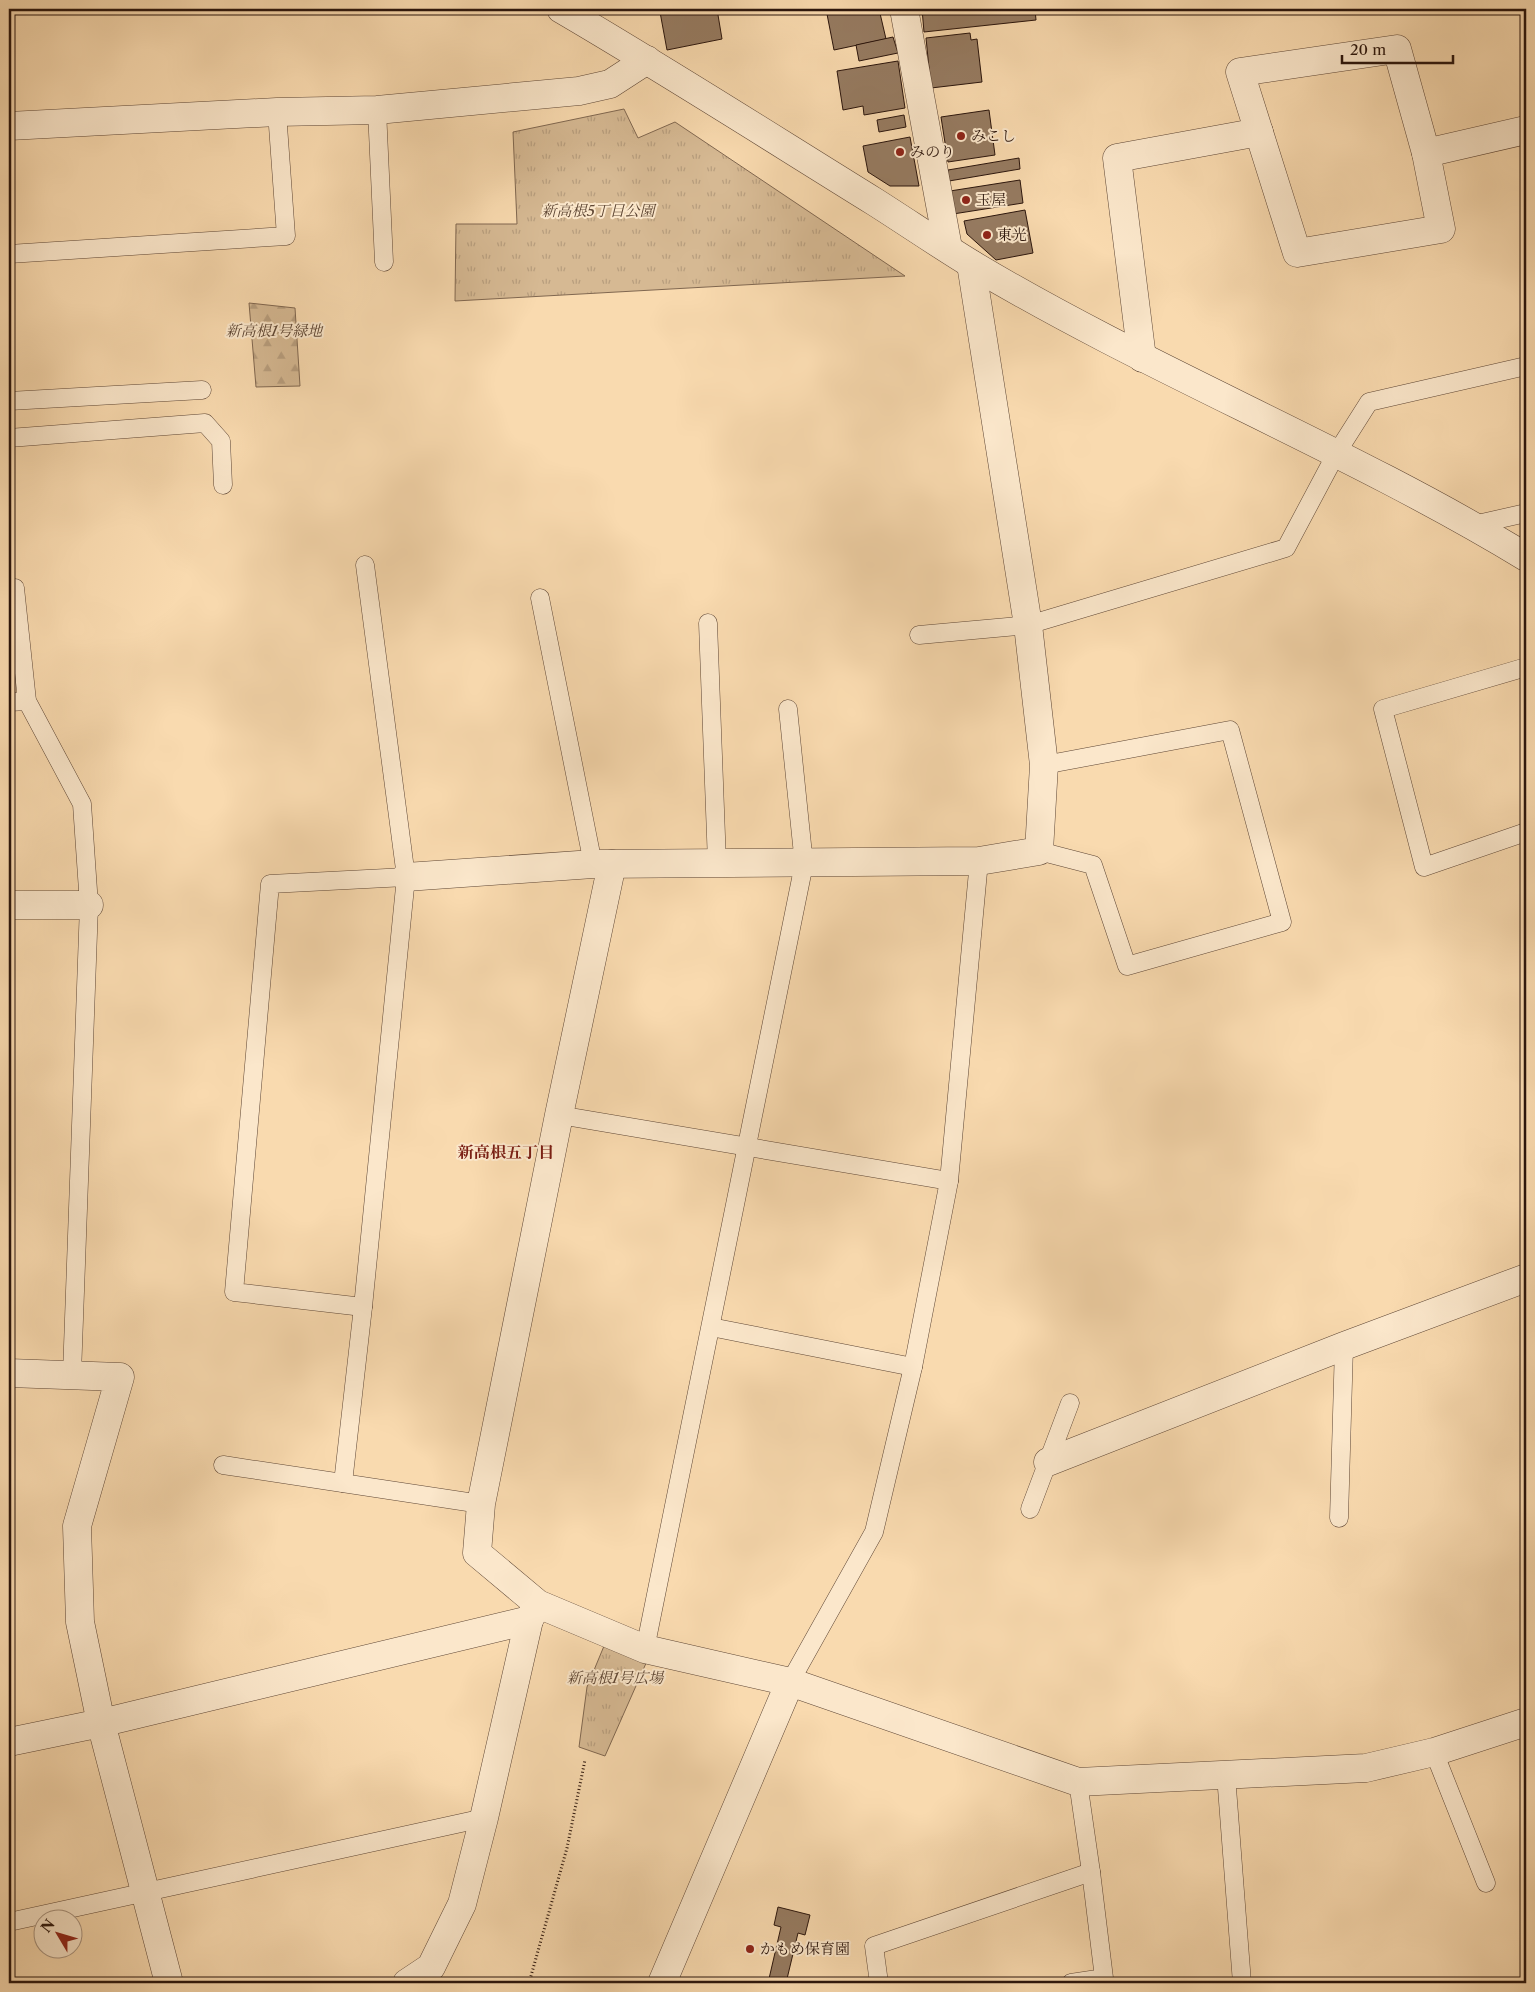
<svg xmlns="http://www.w3.org/2000/svg" width="1535" height="1992" font-family="'Libre Caslon Text','Noto Serif JP',serif">
	<style>
		.grass { fill: url(#grass-tufts); stroke: #806750 }
		.forest { fill: url(#forest-firs); stroke: #806750 }
		.building { fill: #967b61; stroke: #2b150c }
		.lines { fill: none; stroke-linecap: round; stroke-linejoin: round }
		.service-casing { stroke: #5e4635; stroke-width: 19 }
		.minor-casing { stroke: #5e4635; stroke-width: 29 }
		.path { stroke: #2b150c; stroke-width: 3; stroke-dasharray: 1 2.5; stroke-linecap: butt }
		.service { stroke: #fbe7cb; stroke-width: 18 }
		.minor { stroke: #fbe7cb; stroke-width: 28 }
		.poi-dot { fill: #8f2418; stroke: #fbe7cb; stroke-width: 2 }
		.labels { text-anchor: middle; stroke-width: 4; stroke-linejoin: round; paint-order: stroke }
		.poi-label { font-size: 15px; fill: #2b150c; stroke: #fbe7cb; text-anchor: start }
		.park-label { font-size: 15px; font-style: italic; fill: #5e4634; stroke: #fbe7cb }
		.neighbourhood-label { font-size: 16px; font-weight: bold; fill: #7a1f14; stroke: #fbe7cb }
	</style>
	<defs>
		<pattern id="grass-tufts" width="24" height="20" patternUnits="userSpaceOnUse" patternTransform="scale(1.25)"><rect width="24" height="20" fill="#d6b993"/><path d="M3 7l-1-3M5 7V3M7 7l1-3M15 17l-1-3M17 17v-4M19 17l1-3" fill="none" stroke="#b89e7e"/></pattern>
		<pattern id="forest-firs" width="22" height="20" patternUnits="userSpaceOnUse" patternTransform="scale(1.25)"><rect width="22" height="20" fill="#d6b993"/><path d="M5 1l3.5 6h-7zM16 11l3.5 6h-7z" fill="#b89e7e"/></pattern>
	</defs>
	<rect width="100%" height="100%" fill="#f9daaf"/>
	<filter id="stains"><feTurbulence type="fractalNoise" baseFrequency=".004" numOctaves="4"/><feColorMatrix values="0 0 0 0 .2 0 0 0 0 .09 0 0 0 0 .02 0 0 0 .5 -.17"/></filter>
	<radialGradient id="worn" r=".72"><stop offset=".6" stop-color="#630" stop-opacity="0"/><stop offset="1" stop-color="#630" stop-opacity=".3"/></radialGradient>
	<g class="grass">
		<polygon points="624,109 638,138 675,122 905,276 455,301 456,224 517,224 513,132"/>
		<polygon points="604,1646 647,1661 605,1756 579,1747 587,1687"/>
	</g>
	<polygon class="forest" points="249,303 295,308 300,386 256,387"/>
	<g class="building">
		<polygon points="633,9 651,9 652,11 634,14"/>
		<polygon points="675,9 717,9 722,39 667,50 660,12"/>
		<polygon points="826,9 879,9 886,39 834,50"/>
		<polygon points="922,9 1035,9 1036,20 924,32"/>
		<polygon points="970,33 971,40 977,39 982,82 931,88 926,38"/>
		<polygon points="893,37 898,53 859,61 856,45"/>
		<polygon points="898,61 905,108 864,115 863,106 843,110 837,71"/>
		<polygon points="989,110 995,155 948,162 941,117"/>
		<polygon points="904,115 906,127 879,132 877,120"/>
		<polygon points="910,137 919,186 890,186 868,172 863,146"/>
		<polygon points="1019,158 1020,169 949,181 948,170"/>
		<polygon points="1020,180 1023,203 953,214 950,191"/>
		<polygon points="1025,210 1033,253 996,260 967,234 964,221"/>
		<polygon points="778,1907 810,1915 805,1935 798,1933 786,1983 768,1983 781,1927 774,1925"/>
	</g>
	<g class="lines">
		<g class="service-casing">
			<g id="service">
				<polyline points="377,110 384,262"/>
				<polyline points="9,254 286,236 277,112"/>
				<polyline points="9,401 202,390"/>
				<polyline points="9,438 205,423 221,441 223,485"/>
				<polyline points="1473,525 1526,513"/>
				<polyline points="15,588 27,701 82,804 89,905 72,1374"/>
				<polyline points="540,598 593,864"/>
				<polyline points="708,623 717,863"/>
				<polyline points="919,635 1028,625 1286,548 1336,454 1369,402 1526,366"/>
				<polyline points="1526,667 1383,709 1424,867 1526,832"/>
				<polyline points="9,702 27,701"/>
				<polyline points="1039,851 1093,865 1127,966 1282,922 1230,730 1044,765"/>
				<polyline points="559,1115 949,1181"/>
				<polyline points="363,1307 234,1292 270,884 406,877"/>
				<polyline points="711,1327 913,1367"/>
				<polyline points="223,1465 481,1504"/>
				<polyline points="343,1483 363,1307 406,877 365,565"/>
				<polyline points="1030,1509 1070,1403"/>
				<polyline points="1339,1518 1344,1346"/>
				<polyline points="645,1649 804,864 788,709"/>
				<polyline points="790,1682 874,1532 913,1367 949,1181 979,861"/>
				<polyline points="1434,1752 1486,1883"/>
				<polyline points="1226,1775 1242,1983"/>
				<polyline points="9,1922 484,1818"/>
				<polyline points="879,1983 874,1946 1091,1872"/>
				<polyline points="1071,1983 1104,1978 1091,1872 1078,1782"/>
			</g>
		</g>
		<g class="minor-casing">
			<g id="minor">
				<path d="M561 9C667 71 770 137 875 202 908 223 940 245 973 265 1152 372 1348 449 1526 557"/>
				<polyline points="904,9 948,248"/>
				<polygon points="1397,49 1426,153 1441,229 1297,253 1240,72"/>
				<polyline points="9,126 277,112 377,110 579,91 610,84 647,60"/>
				<polyline points="1426,153 1526,130"/>
				<polyline points="1142,358 1117,158 1259,132"/>
				<polyline points="612,864 559,1115 481,1504 477,1553 538,1604 645,1649 790,1682 1078,1782 1366,1768 1434,1752 1526,1722"/>
				<polyline points="406,877 593,864 979,861 1039,851 1044,765 1028,625 971,264"/>
				<polyline points="9,905 89,905"/>
				<polyline points="9,1373 120,1377 77,1526 80,1622 101,1723 169,1983"/>
				<polyline points="1048,1462 1344,1346 1526,1278"/>
				<polyline points="9,1742 101,1723 529,1620"/>
				<polyline points="407,1983 431,1967 462,1904 484,1818 529,1620 536,1607"/>
				<polyline points="662,1983 790,1682"/>
			</g>
		</g>
		<polyline class="path" points="529,1983 567,1848 585,1760"/>
		<use href="#service" class="service"/>
		<use href="#minor" class="minor"/>
	</g>
	<g class="poi-dot">
		<circle cx="961" cy="136" r="5"/>
		<circle cx="900" cy="152" r="5"/>
		<circle cx="966" cy="200" r="5"/>
		<circle cx="987" cy="235" r="5"/>
		<circle cx="750" cy="1949" r="5"/>
	</g>
	<g class="labels">
		<g class="poi-label">
			<text x="971" y="141">みこし</text>
			<text x="910" y="157">みのり</text>
			<text x="976" y="205">玉屋</text>
			<text x="997" y="240">東光</text>
			<text x="760" y="1954">かもめ保育園</text>
		</g>
		<g class="park-label">
			<text x="598" y="216">新高根5丁目公園</text>
			<text x="274" y="336">新高根1号緑地</text>
			<text x="615" y="1683">新高根1号広場</text>
		</g>
		<g class="neighbourhood-label">
			<text x="506" y="1158">新高根五丁目</text>
		</g>
	</g>
	<rect width="1535" height="1992" fill="none" stroke="#f9daaf" stroke-width="30"/>
	<rect x="10" y="10" width="1515" height="1972" fill="none" stroke="#2b150c" stroke-width="2.5"/>
	<rect x="15" y="15" width="1505" height="1962" fill="none" stroke="#2b150c"/>
	<g transform="translate(58 1934) rotate(308)"><circle r="24" fill="#fbe7cb" stroke="#a8937f"/>
	<path d="M0-4L9 19L0 12L-9 19Z" fill="#8f2418"/>
	<text y="-8" font-size="14" font-weight="bold" text-anchor="middle" fill="#2b150c">N</text>
	</g>
	<path d="M1342 55v8h111v-8" fill="none" stroke="#2b150c" stroke-width="2.5"/>
	<text x="1350" y="55" font-size="15" fill="#2b150c" stroke="#fbe7cb" stroke-width="4" paint-order="stroke">20 m</text>
	<rect width="100%" height="100%" filter="url(#stains)"/>
	<rect width="100%" height="100%" fill="url(#worn)"/>
</svg>
